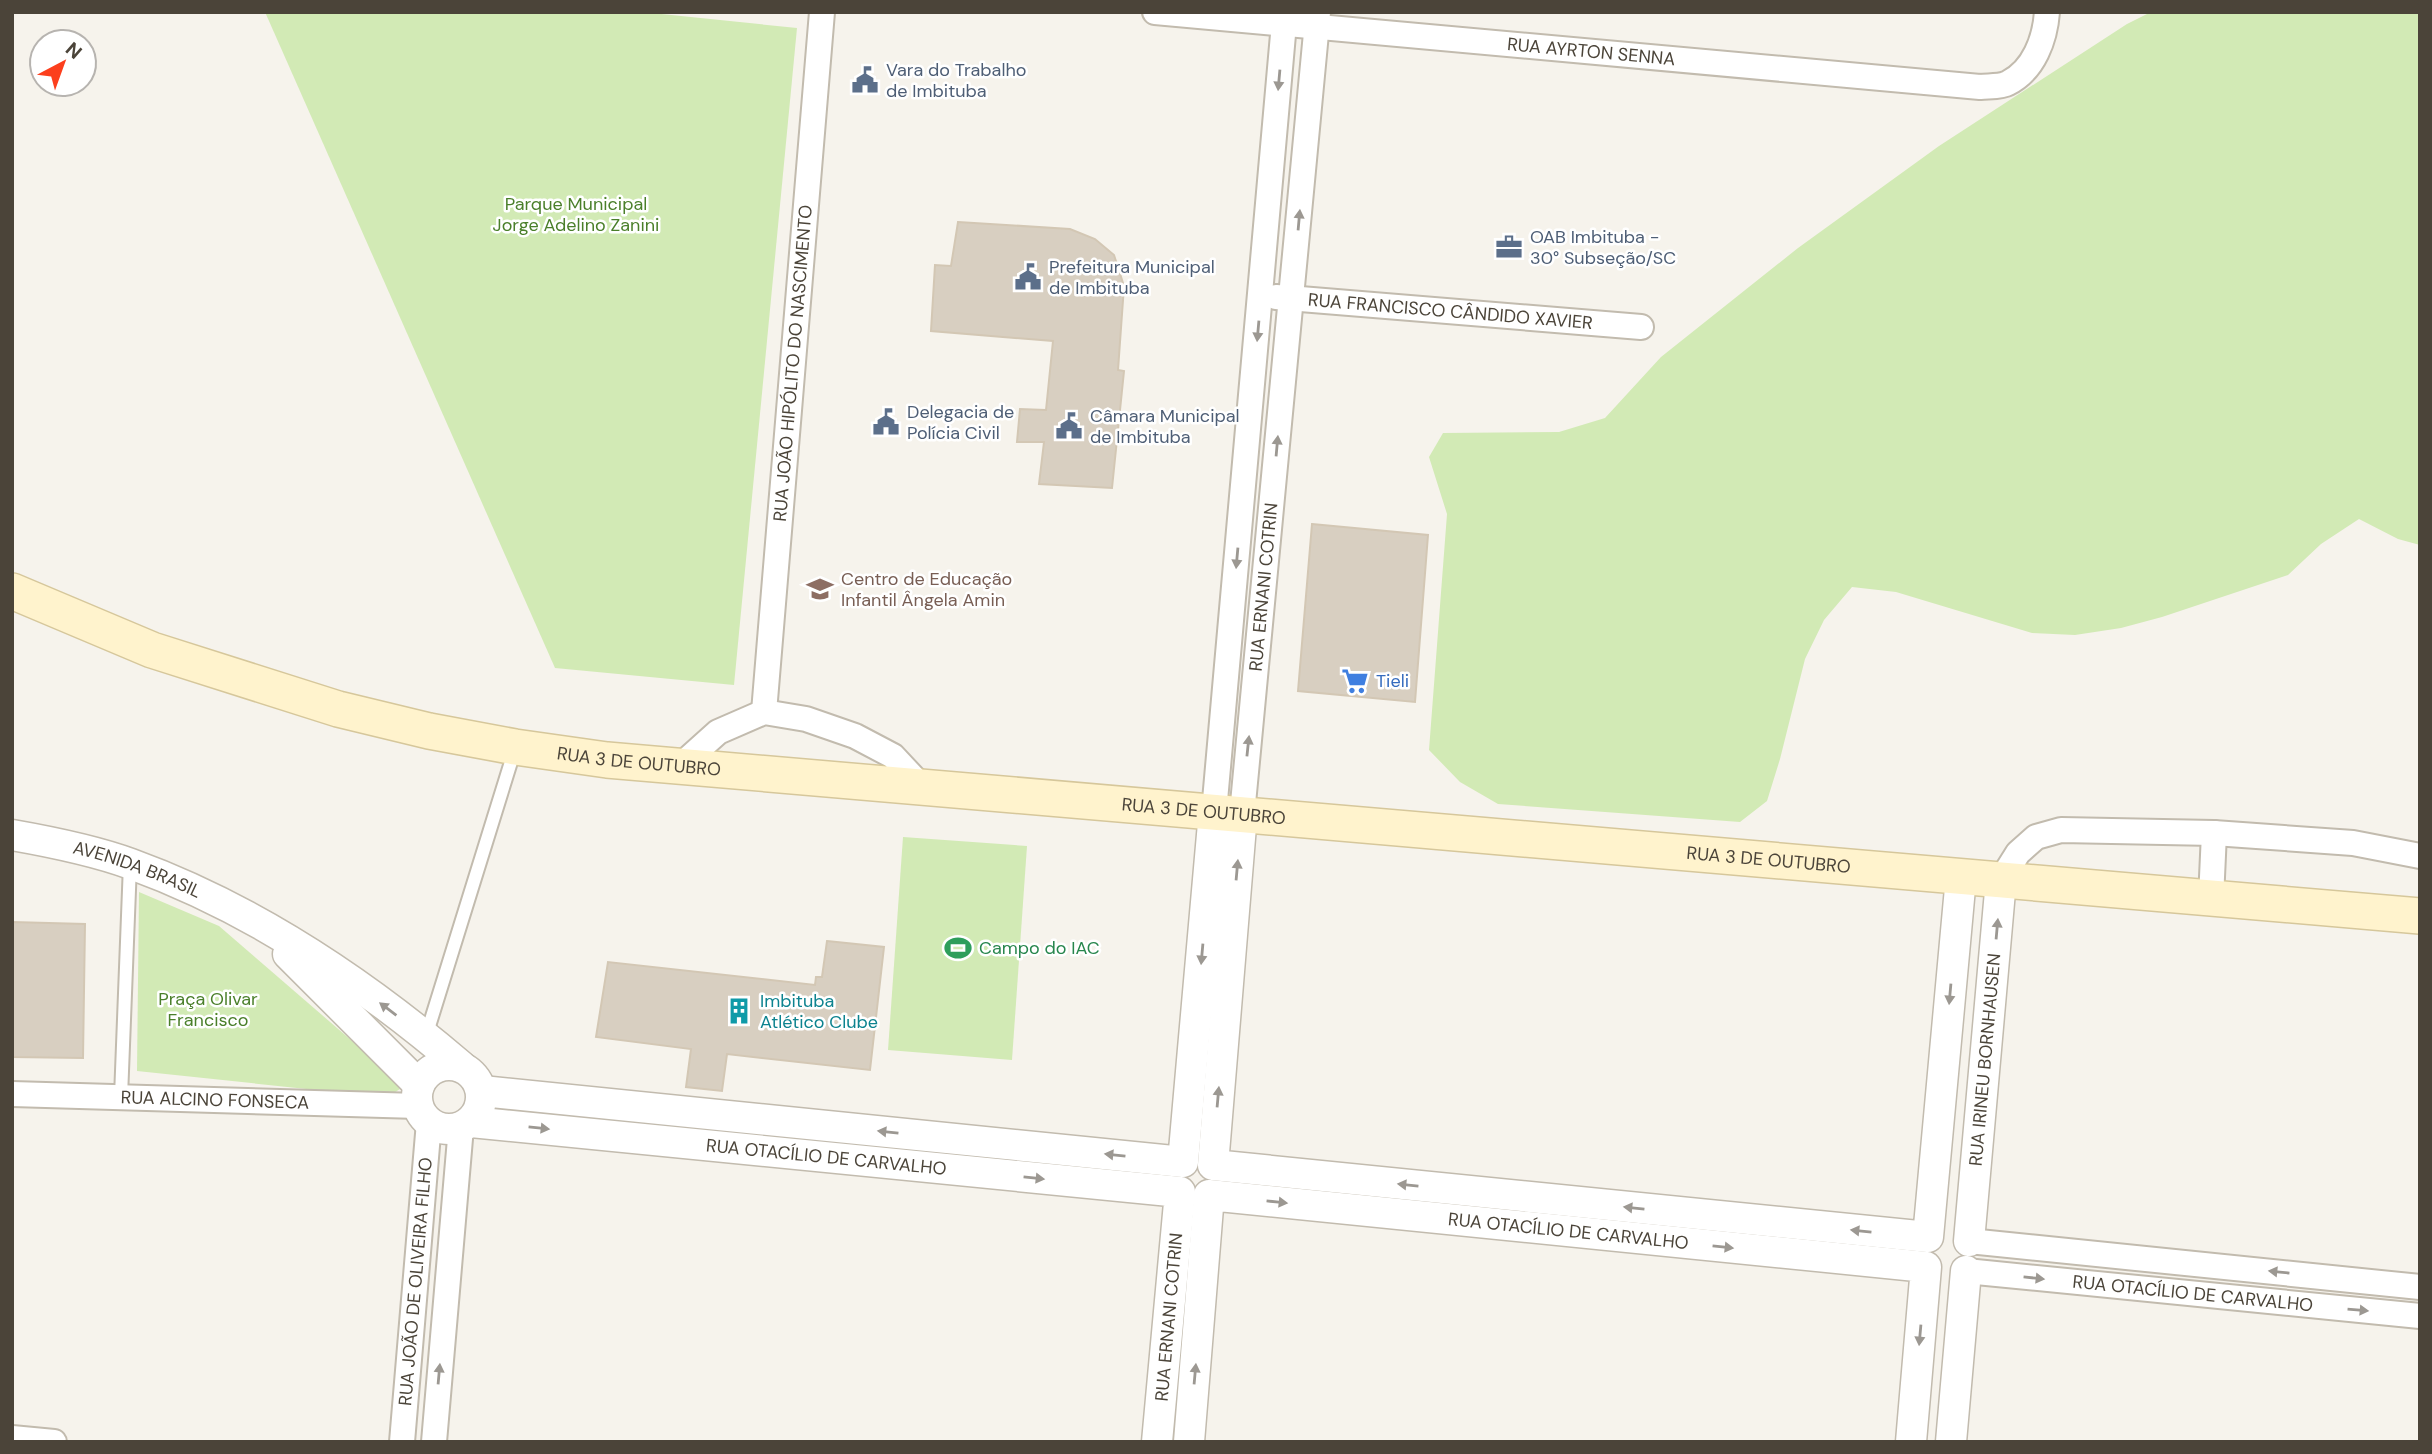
<svg xmlns="http://www.w3.org/2000/svg" width="2432" height="1454" font-family="'DM Sans',sans-serif">
	<style>
		.green { fill: #d2eab5 }
		.building { fill: #d8cfc1; stroke: #d3c7b4; stroke-width: 2 }
		.lines { fill: none; stroke-linecap: round; stroke-linejoin: round }
		.service-casing { stroke: #c2bbae; stroke-width: 16 }
		.minor-casing { stroke: #c2bbae; stroke-width: 28 }
		.tertiary-casing { stroke: #c2bbae; stroke-width: 33 }
		.secondary-casing { stroke: #d6c79b; stroke-width: 38 }
		.service { stroke: #fff; stroke-width: 12 }
		.minor { stroke: #fff; stroke-width: 24 }
		.tertiary { stroke: #fff; stroke-width: 30 }
		.secondary { stroke: #fff3cd; stroke-width: 35 }
		.oneway { fill: #9c9892 }
		.labels { text-anchor: middle; stroke-width: 5; stroke-linejoin: round; paint-order: stroke }
		.street-label { font-size: 18px; fill: #4b4439; stroke: #fff }
		.service-label { font-size: 18px; fill: #4e5e75; stroke: #fff; text-anchor: start }
		.park-label { font-size: 18px; fill: #4a7f2a; stroke: #fff }
		.education-label { font-size: 18px; fill: #785e54; stroke: #fff; text-anchor: start }
		.shop-label { font-size: 18px; fill: #366cbe; stroke: #fff; text-anchor: start }
		.leisure-label { font-size: 18px; fill: #27864d; stroke: #fff; text-anchor: start }
		.culture-label { font-size: 18px; fill: #0d838f; stroke: #fff; text-anchor: start }
	</style>
	<rect width="100%" height="100%" fill="#f6f3ec"/>
	<g class="green">
		<polygon points="265,12 642,12 797,28 734,685 555,668"/>
		<polygon points="2151,12 2420,12 2420,545 2398,539 2359,519 2321,544 2288,575 2162,617 2121,628 2075,635 2032,633 1896,592 1852,587 1824,620 1805,659 1780,759 1767,801 1740,822 1498,804 1460,782 1429,750 1447,514 1429,457 1443,433 1559,432 1605,418 1661,357 1798,248 1939,146 2127,24"/>
		<polygon points="903,837 1027,846 1012,1060 888,1050"/>
		<polygon points="139,892 219,926 381,1066 400,1089 389,1096 373,1096 137,1071"/>
	</g>
	<g class="building">
		<polygon points="958,222 1070,229 1095,239 1114,255 1124,286 1118,370 1124,371 1112,488 1039,484 1044,442 1017,442 1020,409 1046,410 1053,341 931,331 935,265 951,266"/>
		<polygon points="1312,524 1428,535 1415,702 1298,691"/>
		<polygon points="12,922 85,924 83,1058 12,1057"/>
		<polygon points="827,941 884,947 870,1070 727,1054 722,1091 686,1087 691,1049 596,1037 608,962 815,985 816,977 822,977"/>
	</g>
	<g class="lines">
		<g class="service-casing">
			<g id="service">
				<polyline points="426,1036 515,749"/>
				<polyline points="121,1097 130,864"/>
			</g>
		</g>
		<g class="minor-casing">
			<g id="minor">
				<path id="s1" d="M1155 12 1980 87C1989 86 2001 87 2008 83 2034 70 2045 39 2047 12"/>
				<path id="s2" d="M1276 297 1641 327"/>
				<path id="s3" d="M764 712 822 12"/>
				<polyline points="679,767 718,732 764,712 806,719 855,736 893,756 922,787"/>
				<polyline points="1214,812 1285,12"/>
				<path id="s4" d="M1242 814 1318 12"/>
				<polyline points="2001,880 2018,853 2036,837 2061,830 2214,833 2353,843 2420,856"/>
				<polyline points="2211,899 2214,833"/>
				<path id="s5" d="M12 1094 418 1106"/>
				<polyline points="1969,1241 2420,1287"/>
				<path id="s6" d="M1966 1271 2420 1316"/>
				<polyline points="12,1438 54,1442"/>
				<path id="s7" d="M402 1442 429 1122"/>
				<polyline points="434,1442 461,1127"/>
			</g>
		</g>
		<g class="tertiary-casing">
			<g id="tertiary">
				<polyline points="1242,814 1213,1165 1928,1237 1961,877"/>
				<path id="s8" d="M12 835C52 842 93 850 131 864 252 908 364 983 461 1066"/>
				<polyline points="288,954 419,1085"/>
				<circle cx="449" cy="1097" r="32"/>
				<polyline points="482,1091 1183,1162 1214,812"/>
				<path id="s9" d="M471 1122 1180 1192 1157 1442"/>
				<path id="s10" d="M1969 1241 2001 880"/>
				<path id="s11" d="M1189 1442 1209 1195 1926 1267 1911 1442"/>
				<polyline points="1951,1442 1966,1271"/>
			</g>
		</g>
		<g class="secondary-casing">
			<g id="secondary">
				<path id="s12" d="M12 591 152 650 338 709 429 731 515 747 607 760 2420 916"/>
			</g>
		</g>
		<use href="#service" class="service"/>
		<use href="#minor" class="minor"/>
		<use href="#tertiary" class="tertiary"/>
		<use href="#secondary" class="secondary"/>
	</g>
	<defs><path id="oneway-solid" d="M-6-.8H1V-3.2L6.5 0L1 3.2V.8H-6Z" transform="scale(1.75)"/></defs>
	<g class="oneway">
		<use href="#oneway-solid" transform="translate(1279 80) rotate(95)"/>
		<use href="#oneway-solid" transform="translate(1299 220) rotate(-85)"/>
		<use href="#oneway-solid" transform="translate(1258 331) rotate(95)"/>
		<use href="#oneway-solid" transform="translate(1277 446) rotate(-85)"/>
		<use href="#oneway-solid" transform="translate(1237 558) rotate(95)"/>
		<use href="#oneway-solid" transform="translate(1248 746) rotate(-84)"/>
		<use href="#oneway-solid" transform="translate(1237 870) rotate(-85)"/>
		<use href="#oneway-solid" transform="translate(1997 929) rotate(-85)"/>
		<use href="#oneway-solid" transform="translate(1202 954) rotate(95)"/>
		<use href="#oneway-solid" transform="translate(1950 994) rotate(95)"/>
		<use href="#oneway-solid" transform="translate(388 1009) rotate(-143)"/>
		<use href="#oneway-solid" transform="translate(1218 1097) rotate(-85)"/>
		<use href="#oneway-solid" transform="translate(539 1128) rotate(6)"/>
		<use href="#oneway-solid" transform="translate(888 1132) rotate(-174)"/>
		<use href="#oneway-solid" transform="translate(1115 1155) rotate(-174)"/>
		<use href="#oneway-solid" transform="translate(1034 1178) rotate(6)"/>
		<use href="#oneway-solid" transform="translate(1408 1185) rotate(-174)"/>
		<use href="#oneway-solid" transform="translate(1277 1202) rotate(6)"/>
		<use href="#oneway-solid" transform="translate(1634 1208) rotate(-174)"/>
		<use href="#oneway-solid" transform="translate(1861 1231) rotate(-174)"/>
		<use href="#oneway-solid" transform="translate(1723 1247) rotate(6)"/>
		<use href="#oneway-solid" transform="translate(2279 1272) rotate(-174)"/>
		<use href="#oneway-solid" transform="translate(2034 1278) rotate(6)"/>
		<use href="#oneway-solid" transform="translate(2358 1310) rotate(5)"/>
		<use href="#oneway-solid" transform="translate(1920 1335) rotate(95)"/>
		<use href="#oneway-solid" transform="translate(439 1374) rotate(-85)"/>
		<use href="#oneway-solid" transform="translate(1195 1374) rotate(-85)"/>
	</g>
	<defs>
		<g id="civic-bare" transform="scale(2.1)"><path d="M-.6-6.5H3V-4.5H.6V-3L4-1V1h2V6H-6V1h2V-1L-.6-3ZM-1.2 2.5V6h2.4V2.5Z" fill="#5c6f8a" stroke="#fff" stroke-width="2.5" paint-order="stroke"/></g>
		<g id="office-bare" transform="scale(2.1)"><path d="M-6-3h4V-5.5h4V-3h4V5H-6ZM-1-4.5V-3h2v-1.5ZM-6 0V1H6V0Z" fill="#5c6f8a" stroke="#fff" stroke-width="2.5" paint-order="stroke"/></g>
		<g id="school-bare" transform="scale(2.1)"><path d="M0-5L7-2L0 1L-7-2ZM-4 1L0 2.5L4 1V4Q0 6-4 4Z" fill="#8d6e63" stroke="#fff" stroke-width="2.5" paint-order="stroke"/></g>
		<g id="supermarket-bare" transform="scale(2.1)"><path d="M-6-5.5h2.5l.6 2H6L4.5 2H-2.5L-4.4-4H-6ZM-1.5 3.2a1.3 1.3 0 1 0 .1 0ZM3 3.2a1.3 1.3 0 1 0 .1 0Z" fill="#3f7fe0" stroke="#fff" stroke-width="2.5" paint-order="stroke"/></g>
		<g id="stadium-bare" transform="scale(2.1)"><path d="M0-5a6.5 5 0 1 0 0 10a6.5 5 0 1 0 0-10ZM-3.5-1.8h7v3.6h-7Z" fill="#2e9e5b" stroke="#fff" stroke-width="2.5" paint-order="stroke"/></g>
		<g id="building-bare" transform="scale(2.1)"><path d="M-4-6H4V6H1V3H-1V6H-4ZM-2.5-4.3h1.7v1.8h-1.7ZM.8-4.3h1.7v1.8H.8ZM-2.5-1h1.7V.8h-1.7ZM.8-1h1.7V.8H.8Z" fill="#0f9aa8" stroke="#fff" stroke-width="2.5" paint-order="stroke"/></g>
	</defs>
	<g fill-rule="evenodd">
		<use href="#civic-bare" x="865" y="80"/>
		<use href="#office-bare" x="1509" y="247"/>
		<use href="#civic-bare" x="1028" y="277"/>
		<use href="#civic-bare" x="886" y="422"/>
		<use href="#civic-bare" x="1069" y="426"/>
		<use href="#school-bare" x="820" y="589"/>
		<use href="#supermarket-bare" x="1355" y="681"/>
		<use href="#stadium-bare" x="958" y="948"/>
		<use href="#building-bare" x="739" y="1011"/>
	</g>
	<g class="labels">
		<g class="street-label">
			<text dy="6" stroke="none"><textPath href="#s1" startOffset="438">RUA AYRTON SENNA</textPath></text>
			<text dy="6" stroke="none"><textPath href="#s2" startOffset="175">RUA FRANCISCO CÂNDIDO XAVIER</textPath></text>
			<text dy="6" stroke="none"><textPath href="#s3" startOffset="350">RUA JOÃO HIPÓLITO DO NASCIMENTO</textPath></text>
			<text dy="6" stroke="none"><textPath href="#s4" startOffset="228">RUA ERNANI COTRIN</textPath></text>
			<text dy="6" stroke="none"><textPath href="#s12" startOffset="653">RUA 3 DE OUTUBRO</textPath></text>
			<text dy="6" stroke="none"><textPath href="#s12" startOffset="1220">RUA 3 DE OUTUBRO</textPath></text>
			<text dy="6" stroke="none"><textPath href="#s12" startOffset="1787">RUA 3 DE OUTUBRO</textPath></text>
			<text dy="6" stroke="none"><textPath href="#s8" startOffset="130">AVENIDA BRASIL</textPath></text>
			<text dy="6" stroke="none"><textPath href="#s10" startOffset="182">RUA IRINEU BORNHAUSEN</textPath></text>
			<text dy="6" stroke="none"><textPath href="#s5" startOffset="203">RUA ALCINO FONSECA</textPath></text>
			<text dy="6" stroke="none"><textPath href="#s9" startOffset="357">RUA OTACÍLIO DE CARVALHO</textPath></text>
			<text dy="6" stroke="none"><textPath href="#s11" startOffset="609">RUA OTACÍLIO DE CARVALHO</textPath></text>
			<text dy="6" stroke="none"><textPath href="#s7" startOffset="161">RUA JOÃO DE OLIVEIRA FILHO</textPath></text>
			<text dy="6" stroke="none"><textPath href="#s6" startOffset="228">RUA OTACÍLIO DE CARVALHO</textPath></text>
			<text transform="translate(1169 1317) rotate(-85)" y="6">RUA ERNANI COTRIN</text>
		</g>
		<g class="service-label">
			<text x="886" y="76">Vara do Trabalho<tspan x="886" dy="21">de Imbituba</tspan></text>
			<text x="1530" y="243">OAB Imbituba -<tspan x="1530" dy="21">30° Subseção/SC</tspan></text>
			<text x="1049" y="273">Prefeitura Municipal<tspan x="1049" dy="21">de Imbituba</tspan></text>
			<text x="907" y="418">Delegacia de<tspan x="907" dy="21">Polícia Civil</tspan></text>
			<text x="1090" y="422">Câmara Municipal<tspan x="1090" dy="21">de Imbituba</tspan></text>
		</g>
		<g class="park-label">
			<text x="576" y="210">Parque Municipal<tspan x="576" dy="21">Jorge Adelino Zanini</tspan></text>
			<text x="208" y="1005">Praça Olivar<tspan x="208" dy="21">Francisco</tspan></text>
		</g>
		<g class="education-label">
			<text x="841" y="585">Centro de Educação<tspan x="841" dy="21">Infantil Ângela Amin</tspan></text>
		</g>
		<g class="shop-label">
			<text x="1376" y="687">Tieli</text>
		</g>
		<g class="leisure-label">
			<text x="979" y="954">Campo do IAC</text>
		</g>
		<g class="culture-label">
			<text x="760" y="1007">Imbituba<tspan x="760" dy="21">Atlético Clube</tspan></text>
		</g>
	</g>
	<rect width="2432" height="1454" fill="none" stroke="#4b4439" stroke-width="28"/>
	<g transform="translate(63 63) rotate(41)"><circle r="33" fill="#ffffff" stroke="#b7b4b0" stroke-width="2"/>
	<path d="M0-5L12 26L0 18L-12 26Z" fill="#fc3f1d"/>
	<text y="-10" font-size="19" font-weight="bold" text-anchor="middle" fill="#4b4439">N</text>
	</g>
</svg>
